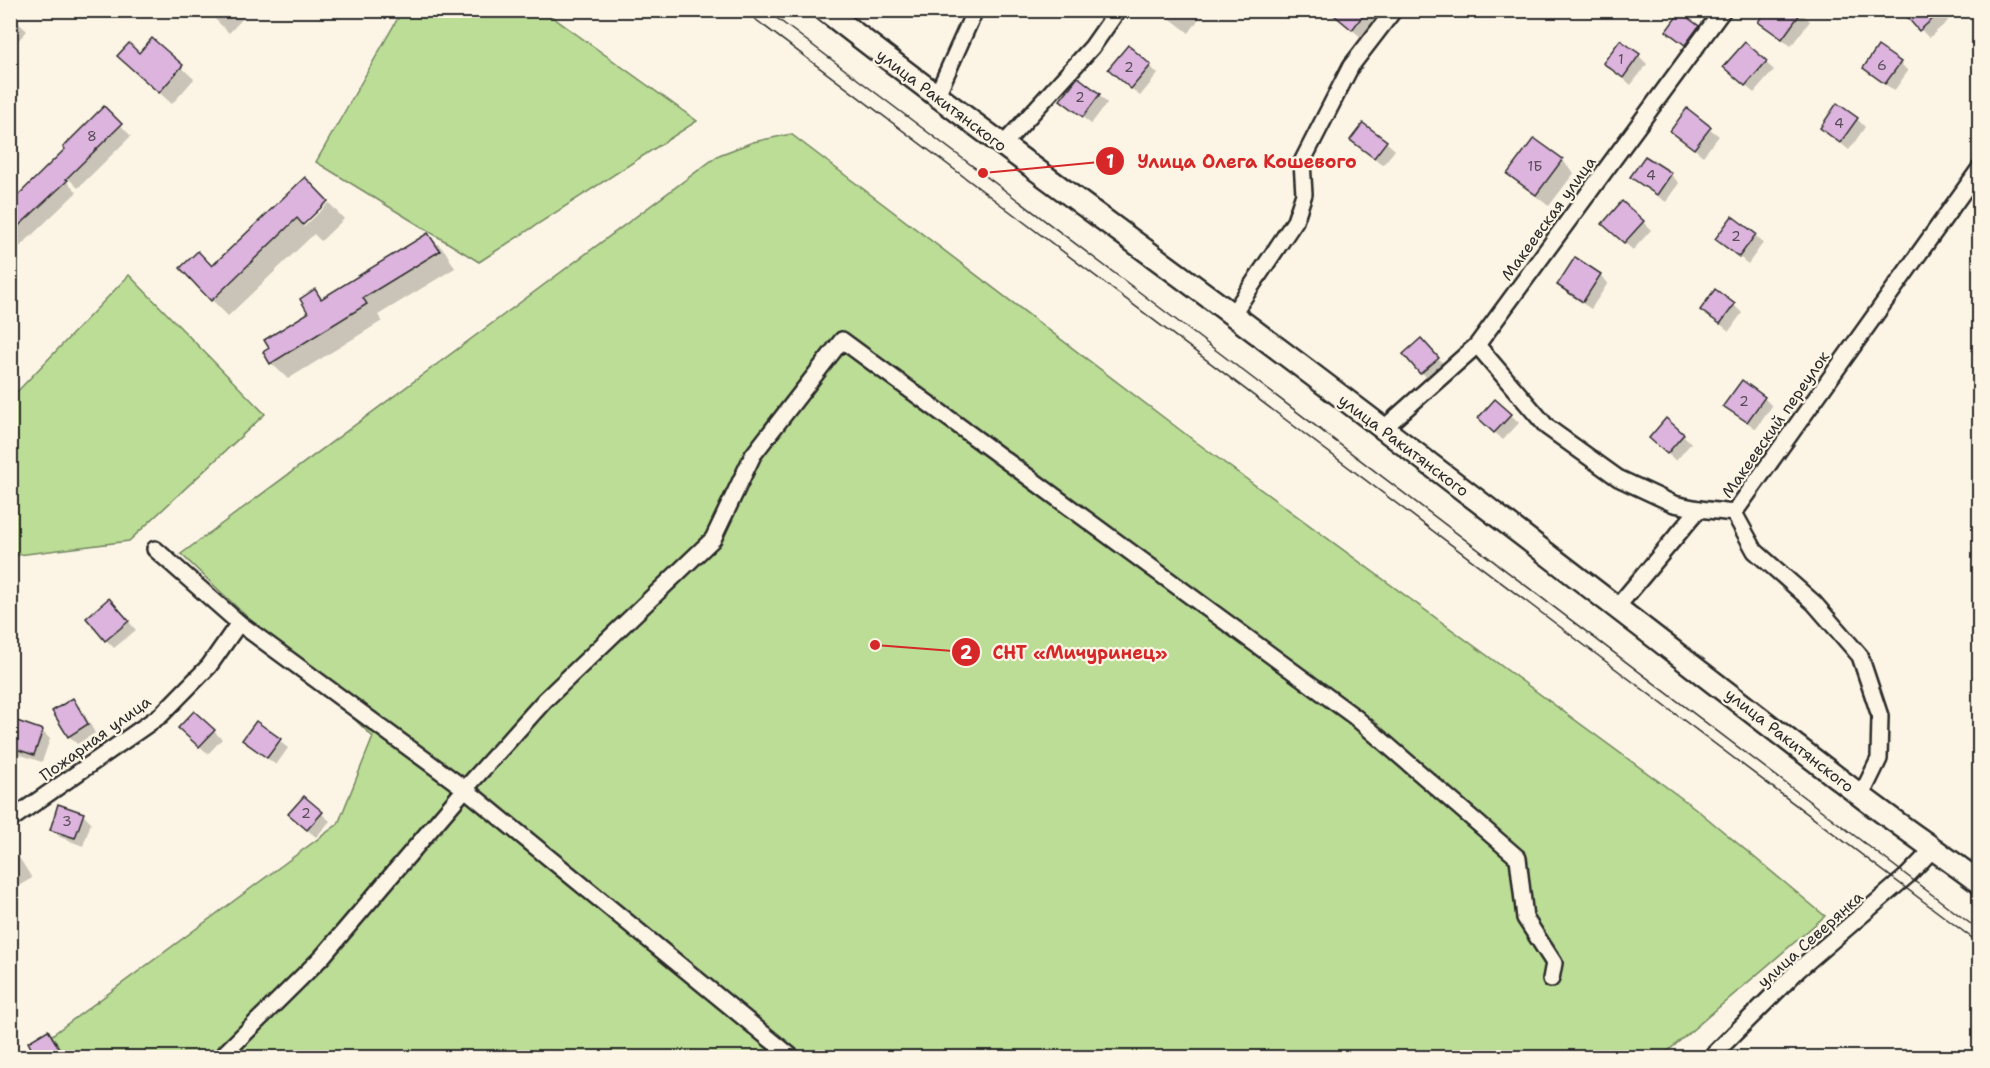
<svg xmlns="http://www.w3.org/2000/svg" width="1990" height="1068" font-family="'Shantell Sans',sans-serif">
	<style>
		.green { fill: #bbdd96; stroke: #738460; stroke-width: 1.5 }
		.shadow { fill: #0003 }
		.building { fill: #dcb4dd; stroke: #2b2b2b; stroke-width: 1.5 }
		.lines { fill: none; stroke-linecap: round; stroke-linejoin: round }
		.minor-casing { stroke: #2b2b2b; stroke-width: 20 }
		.secondary-casing { stroke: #2b2b2b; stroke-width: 26 }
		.minor { stroke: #fcf5e5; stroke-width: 15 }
		.secondary { stroke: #fcf5e5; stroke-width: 21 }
		.tram { stroke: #2b2b2b; stroke-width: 1.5 }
		.labels { text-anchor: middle; stroke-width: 4.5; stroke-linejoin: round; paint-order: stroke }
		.number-label { font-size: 14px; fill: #574d58 }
		.street-label { font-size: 16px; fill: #2b2b2b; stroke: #fcf5e5 }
		.leader { fill: none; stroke: #d62828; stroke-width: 2 }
		.callout-dot { fill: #d62828; stroke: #fcf5e5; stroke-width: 2 }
		.mark-label { font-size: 18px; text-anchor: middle; font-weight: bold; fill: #fff }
		.callout-label { font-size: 18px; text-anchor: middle; font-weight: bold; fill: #d62828; stroke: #fcf5e5; stroke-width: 4.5; stroke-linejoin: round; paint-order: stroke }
	</style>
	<rect width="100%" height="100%" fill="#fcf5e5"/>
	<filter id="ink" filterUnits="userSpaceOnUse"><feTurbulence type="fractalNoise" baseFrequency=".0167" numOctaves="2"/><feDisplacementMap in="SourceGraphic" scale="12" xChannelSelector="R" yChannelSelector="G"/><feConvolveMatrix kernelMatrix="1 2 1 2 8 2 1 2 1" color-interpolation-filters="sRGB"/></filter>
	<g filter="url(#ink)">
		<g class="green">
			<polygon points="402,11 544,11 697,121 479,262 316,162"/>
			<polygon points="791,134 1192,439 1695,808 1825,916 1661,1057 21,1058 338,824 373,737 181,554 719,155 753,142"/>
			<polygon points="129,275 265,414 129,541 11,556 11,398"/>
		</g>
		<g class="shadow">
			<polygon points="206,10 251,10 229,33"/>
			<polygon points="1094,10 1103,10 1100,15"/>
			<polygon points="1159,10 1205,10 1189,33"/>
			<polygon points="1334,10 1367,10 1375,18 1361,37 1340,20 1332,12"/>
			<polygon points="1798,10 1810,21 1791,46 1760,22"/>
			<polygon points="1938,10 1948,21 1929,38 1906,14"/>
			<polygon points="1680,14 1706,35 1694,52 1668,31"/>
			<polygon points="10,15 27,31 10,49"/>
			<polygon points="152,40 194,79 172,104 132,68 139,55"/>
			<polygon points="1745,44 1774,70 1754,93 1733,75"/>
			<polygon points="1639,56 1647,64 1631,85 1605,63"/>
			<polygon points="1900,63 1908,71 1894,91 1865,68"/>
			<polygon points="1150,66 1158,74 1140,96 1118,77"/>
			<polygon points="1099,95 1107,103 1091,124 1062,100"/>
			<polygon points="104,108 131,136 78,188 62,172 60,174 77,192 10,256 10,206 67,149"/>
			<polygon points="1687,111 1719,136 1703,156 1672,131"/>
			<polygon points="1857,119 1865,127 1849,150 1822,128"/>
			<polygon points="1352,140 1386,142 1395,150 1383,165"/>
			<polygon points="1562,160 1574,173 1549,206 1522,186 1509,173"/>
			<polygon points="1671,175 1679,183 1666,202 1641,185 1632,177"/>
			<polygon points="305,179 327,201 301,225 304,227 329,203 344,219 321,241 314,234 228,316 212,300 212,268"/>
			<polygon points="1643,222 1651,230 1633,250 1612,232"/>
			<polygon points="428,235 445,251 455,268 378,315 382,321 288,379 271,363 310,313 315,291 323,299"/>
			<polygon points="1755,235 1763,243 1748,264 1717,239"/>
			<polygon points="1600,275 1608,283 1591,309 1567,293 1559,285"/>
			<polygon points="1734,305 1742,313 1729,331 1702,310"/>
			<polygon points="1429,348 1446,367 1430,381 1405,354"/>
			<polygon points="1764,398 1772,406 1756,429 1725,405"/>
			<polygon points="1511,415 1519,423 1503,440 1488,426"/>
			<polygon points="1683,435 1691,443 1676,461 1659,446"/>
			<polygon points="117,608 136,630 114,648 106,640"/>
			<polygon points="73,700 81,708 95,733 77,744 69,736"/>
			<polygon points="195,713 222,739 208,754 181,728"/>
			<polygon points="256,723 288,748 276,765 244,740"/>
			<polygon points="42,731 50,739 42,762 18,754 10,746"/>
			<polygon points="304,798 330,821 316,837 298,822"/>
			<polygon points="83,815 91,823 83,846 60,837 51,829"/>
			<polygon points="12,851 20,859 32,878 10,891"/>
			<polygon points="10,999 15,1008 10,1011"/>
			<polygon points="48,1032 56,1040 66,1058 38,1058"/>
		</g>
		<g class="building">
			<polygon points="1328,10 1367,10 1352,30"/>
			<polygon points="1766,10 1803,10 1782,39 1758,22"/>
			<polygon points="1901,10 1943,10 1919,31"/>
			<polygon points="1680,12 1699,26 1685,45 1666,31"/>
			<polygon points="152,38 183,65 159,93 117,56 129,43 139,53"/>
			<polygon points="1620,40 1640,54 1623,78 1603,63"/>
			<polygon points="1745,42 1767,61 1745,86 1723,67"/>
			<polygon points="1128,45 1151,65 1131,89 1108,69"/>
			<polygon points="1878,46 1901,62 1885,84 1863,68"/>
			<polygon points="1078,77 1100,94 1083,117 1060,100"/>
			<polygon points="1837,103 1858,118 1840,143 1820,128"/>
			<polygon points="104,106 122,124 66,179 68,180 10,234 10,203 65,149 63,147"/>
			<polygon points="1687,108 1711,127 1694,149 1670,131"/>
			<polygon points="1363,123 1387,141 1374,158 1350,140"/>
			<polygon points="1534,138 1563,159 1536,195 1507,174"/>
			<polygon points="1645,156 1672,173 1657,195 1630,177"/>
			<polygon points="305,177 328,201 303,225 297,218 211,301 180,268 198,251 212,266"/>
			<polygon points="1622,201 1644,221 1624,243 1602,224"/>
			<polygon points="1732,216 1756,234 1739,257 1715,239"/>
			<polygon points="428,233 440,251 363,298 367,304 270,364 263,352 269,348 264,340 308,313 300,299 315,289 321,299"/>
			<polygon points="1575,257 1601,274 1583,302 1557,285"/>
			<polygon points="1715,289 1735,304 1720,324 1700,310"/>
			<polygon points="1421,338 1439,358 1420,374 1403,354"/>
			<polygon points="1742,380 1765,397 1747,422 1723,406"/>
			<polygon points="1495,399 1512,414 1494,433 1478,418"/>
			<polygon points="1666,418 1684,434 1667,454 1649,438"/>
			<polygon points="109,598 129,621 105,641 86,618"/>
			<polygon points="73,698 88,724 68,737 52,711"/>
			<polygon points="194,711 215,730 199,747 178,728"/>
			<polygon points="17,721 43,730 34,755 10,747 10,740"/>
			<polygon points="256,721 281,739 267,758 242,740"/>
			<polygon points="304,796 323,812 307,830 288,814"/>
			<polygon points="58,804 84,813 75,838 50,830"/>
			<polygon points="48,1030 60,1050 46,1058 36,1058 28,1042"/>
		</g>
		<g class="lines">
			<g class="minor-casing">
				<g id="minor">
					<polyline points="937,95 975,10"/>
					<polyline points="1002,146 1092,47 1118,10"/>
					<polyline points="1232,315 1295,221 1304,194 1302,162 1351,66 1394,10"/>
					<polyline points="1477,345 1547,427 1618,478 1674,504 1699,509 1734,513"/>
					<polyline points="1383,429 1477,345 1723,10"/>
					<polyline points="155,549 239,623 465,789 793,1058"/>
					<polyline points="1617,607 1699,509"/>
					<polyline points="1861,796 1879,759 1880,716 1860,656 1814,603 1755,551 1734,513 1980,168"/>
					<polyline points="10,820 161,715 209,666 239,623"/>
					<polyline points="220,1058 322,957 465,789 545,700 713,539 753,455 842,340 1355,717 1518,858 1525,918 1554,963 1551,979"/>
					<polyline points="1710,1058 1799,969 1907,876 1934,848"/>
				</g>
			</g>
			<g class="secondary-casing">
				<path id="secondary" d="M825 10C959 115 1097 214 1233 315 1443 472 1649 633 1857 793 1897 824 1939 852 1980 883"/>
			</g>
			<use href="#minor" class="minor"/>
			<use href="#secondary" class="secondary"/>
			<g class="tram">
				<polyline points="743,10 1980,944"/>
				<polyline points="766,10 1142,294 1980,931"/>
			</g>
		</g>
	</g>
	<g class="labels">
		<g class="number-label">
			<text x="1621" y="64">1</text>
			<text x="1882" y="70">6</text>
			<text x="1129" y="72">2</text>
			<text x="1080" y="102">2</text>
			<text x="1839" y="128">4</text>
			<text x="92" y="141">8</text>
			<text x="1535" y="171">1Б</text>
			<text x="1651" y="180">4</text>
			<text x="1736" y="241">2</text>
			<text x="1744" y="406">2</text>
			<text x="306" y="818">2</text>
			<text x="67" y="826">3</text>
		</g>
		<g class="street-label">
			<text transform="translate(942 100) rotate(37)" y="6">улица Ракитянского</text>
			<text transform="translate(1548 218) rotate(-54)" y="6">Макеевская улица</text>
			<text transform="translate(1775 424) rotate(-55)" y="6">Макеевский переулок</text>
			<text transform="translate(1404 445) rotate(37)" y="6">улица Ракитянского</text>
			<text transform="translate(95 738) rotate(-36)" y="6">Пожарная улица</text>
			<text transform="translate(1790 740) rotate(38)" y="6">улица Ракитянского</text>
			<text transform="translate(1810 939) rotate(-42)" y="6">улица Северянка</text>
		</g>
	</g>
	<path class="leader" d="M983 173L1110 161M875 645L966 652"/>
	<g class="callout-dot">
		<circle cx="983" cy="173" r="6"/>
		<circle cx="875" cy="645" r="6"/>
		<circle cx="1110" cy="161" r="15"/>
		<circle cx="966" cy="652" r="15"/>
	</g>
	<g class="mark-label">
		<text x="1110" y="168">1</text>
		<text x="966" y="659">2</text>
	</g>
	<g class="callout-label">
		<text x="1247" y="168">Улица Олега Кошевого</text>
		<text x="1080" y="659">СНТ «Мичуринец»</text>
	</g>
	<rect width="1990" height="1068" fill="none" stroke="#fcf5e5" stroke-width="36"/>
	<rect x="18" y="18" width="1954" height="1032" fill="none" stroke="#2b2b2b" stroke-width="2" filter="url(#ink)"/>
</svg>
